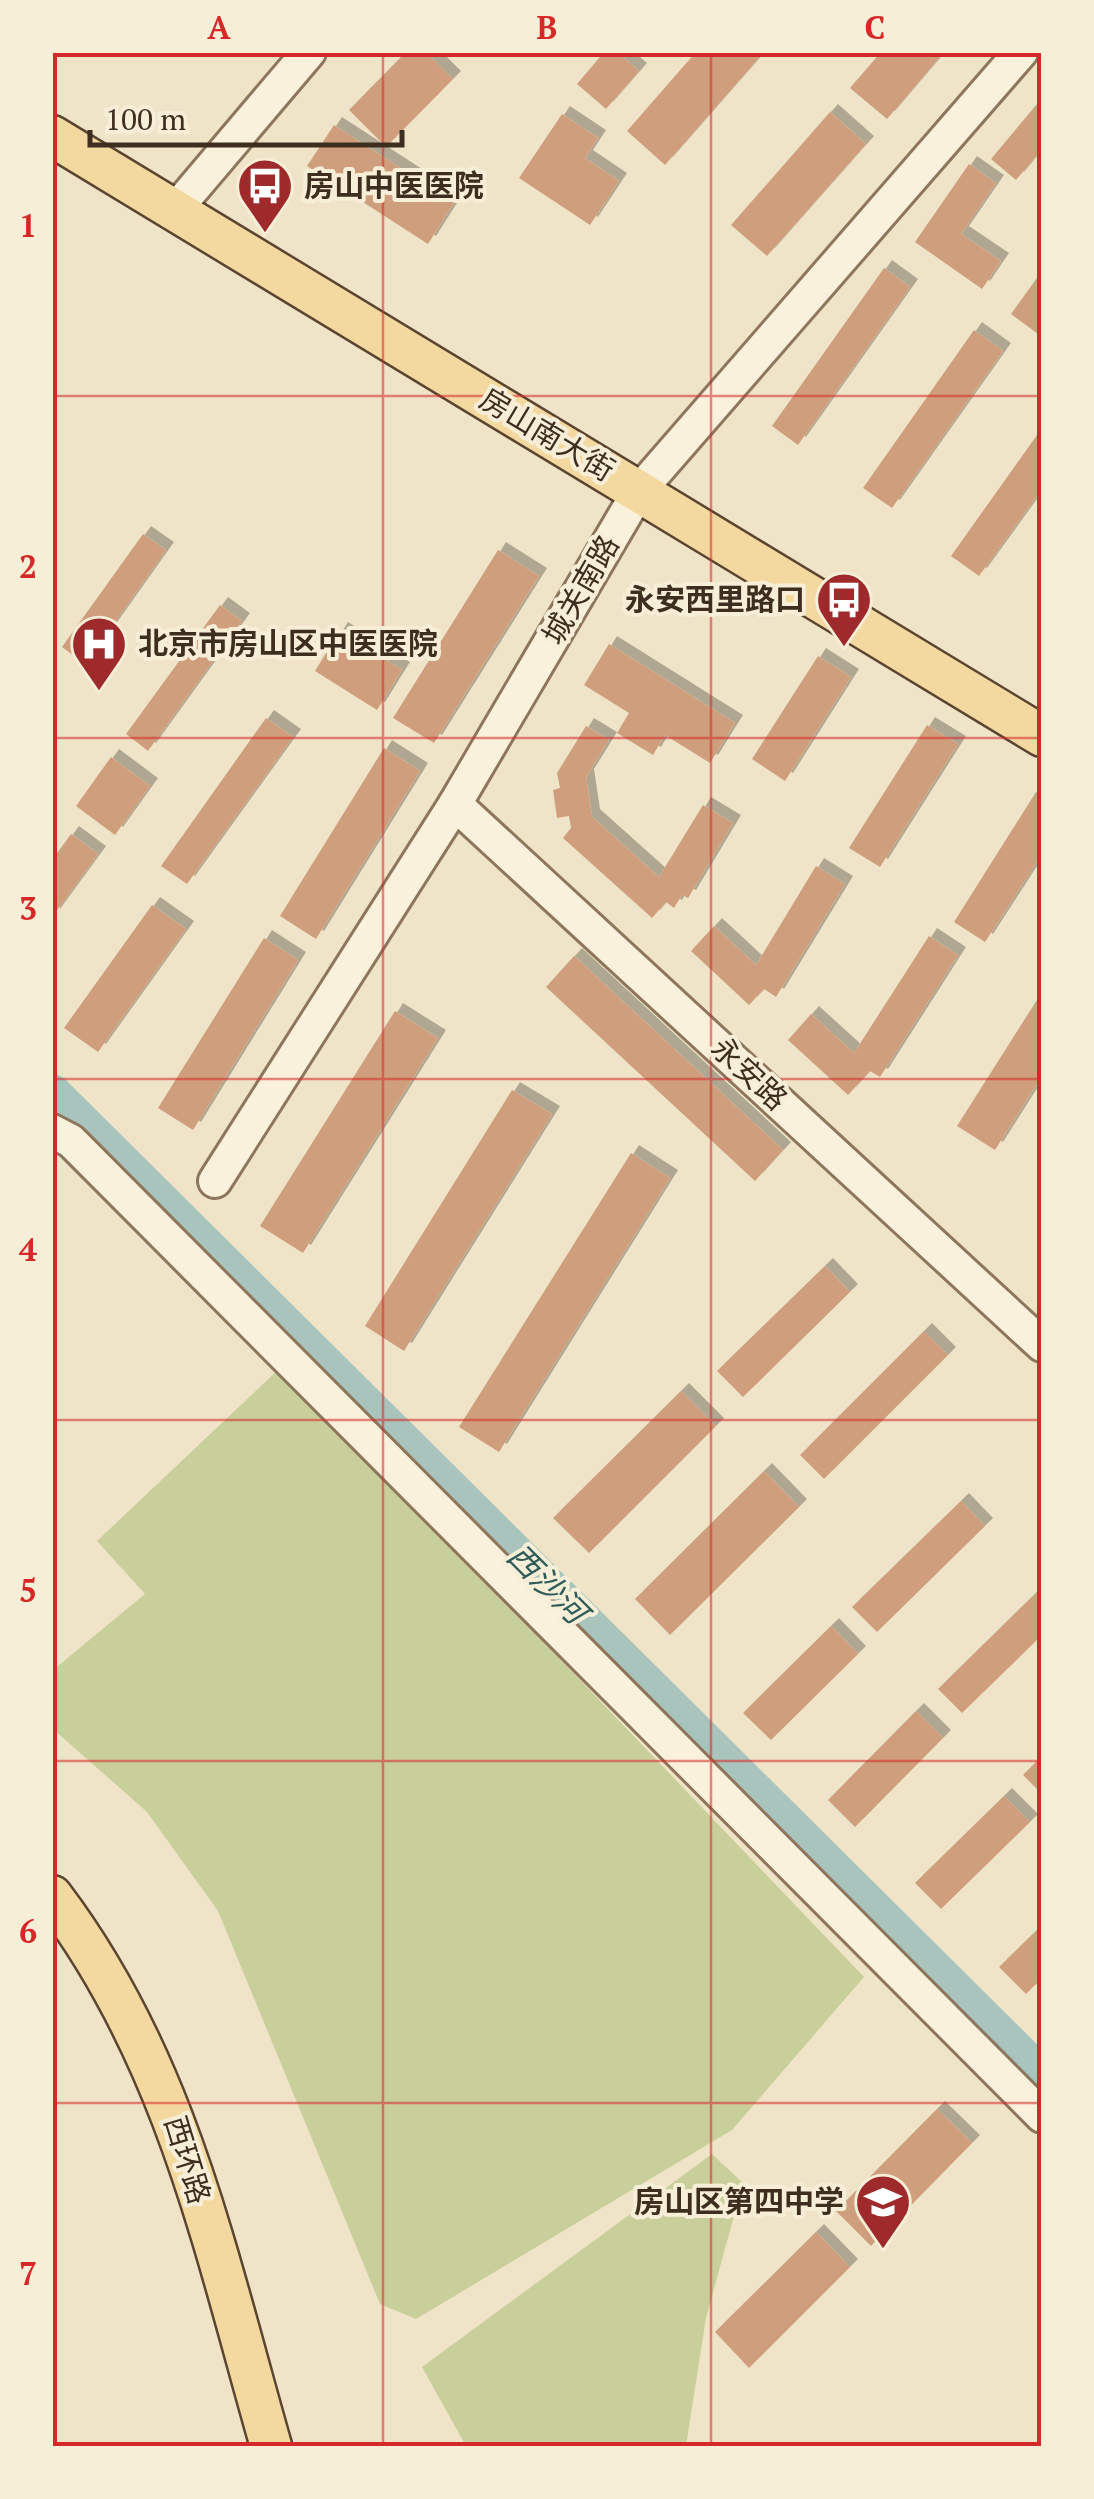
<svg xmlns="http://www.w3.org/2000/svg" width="1094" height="2499" font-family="'PT Serif','Noto Sans SC',serif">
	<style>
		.green { fill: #c9cf9b }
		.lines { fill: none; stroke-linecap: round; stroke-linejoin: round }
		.river { stroke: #a9c4bc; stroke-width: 38 }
		.building { fill: #cf9f7d; filter: url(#shadow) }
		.minor-casing { stroke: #8d765c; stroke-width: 38 }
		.major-casing { stroke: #5b4430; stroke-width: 45 }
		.minor { stroke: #faf1dc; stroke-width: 32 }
		.major { stroke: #f3d9a0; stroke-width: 40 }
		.grid { fill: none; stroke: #d62828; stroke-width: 2.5; stroke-opacity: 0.55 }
		.labels { text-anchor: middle; stroke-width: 8; stroke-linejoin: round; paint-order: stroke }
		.poi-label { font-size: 30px; font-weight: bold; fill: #3d2e20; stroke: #f7eed8; text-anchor: start }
		.street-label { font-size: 30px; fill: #3d2e20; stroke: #f7eed8 }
		.water-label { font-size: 32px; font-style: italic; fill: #2f5d5a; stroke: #f7eed8 }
		.neatline { fill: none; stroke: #d62828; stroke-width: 4 }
		.grid-label { font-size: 32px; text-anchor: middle; font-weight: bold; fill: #d62828 }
	</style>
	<defs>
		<filter id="shadow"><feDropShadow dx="8" dy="-8" stdDeviation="0" flood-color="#0004"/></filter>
	</defs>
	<rect width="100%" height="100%" fill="#f0e4c8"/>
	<g class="green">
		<polygon points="281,1367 864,1977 732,2130 416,2319 380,2304 218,1911 147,1812 53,1729 53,1670 145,1594 97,1541"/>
		<polygon points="712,2154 743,2183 706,2318 686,2446 466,2446 422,2367"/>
	</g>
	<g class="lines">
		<polyline class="river" points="52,1093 1042,2076"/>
	</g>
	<g class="building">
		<polygon points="406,52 426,52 453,79 386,147 349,110"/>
		<polygon points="604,52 617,52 639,71 606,109 577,84"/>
		<polygon points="696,52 764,52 665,165 627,131"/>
		<polygon points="881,52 944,52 887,119 850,88"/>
		<polygon points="1042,98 1042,149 1016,180 991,159"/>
		<polygon points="830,112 866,144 767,256 731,225"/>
		<polygon points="562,114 598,138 585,158 619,181 590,225 519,178"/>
		<polygon points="334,125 454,203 428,244 307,166"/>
		<polygon points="969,164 996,183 961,234 1001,261 982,289 915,242"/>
		<polygon points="884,268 910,287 798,445 772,426"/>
		<polygon points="1042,271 1042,329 1038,334 1011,314"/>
		<polygon points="974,330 1003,351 892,508 863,488"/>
		<polygon points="1042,428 1042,489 979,576 951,556"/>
		<polygon points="143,534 166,550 85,664 62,647"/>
		<polygon points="498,550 539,576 434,743 393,718"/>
		<polygon points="220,605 242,621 148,751 126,734"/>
		<polygon points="340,630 402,670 377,710 315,671"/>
		<polygon points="609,644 735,723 710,763 665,735 653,755 617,733 629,713 584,685"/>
		<polygon points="818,656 851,677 785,781 752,759"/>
		<polygon points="266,718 293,737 187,884 161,866"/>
		<polygon points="927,725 958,744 880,867 849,848"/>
		<polygon points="586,726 609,740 586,777 592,817 659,877 703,805 733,823 688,898 682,895 674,908 666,902 652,918 563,838 571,828 569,816 557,818 553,790 560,788 557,773"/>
		<polygon points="384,748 420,771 316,939 280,916"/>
		<polygon points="111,757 150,786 115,835 76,806"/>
		<polygon points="1036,792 1042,795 1042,854 985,942 954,922"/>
		<polygon points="71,834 98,854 52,917 52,860"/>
		<polygon points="816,866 845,884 776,997 764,989 749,1005 691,951 714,926 756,965"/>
		<polygon points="152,905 186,929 98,1052 64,1028"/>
		<polygon points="929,936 958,955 880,1077 870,1071 848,1095 788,1040 811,1014 854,1053"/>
		<polygon points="264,938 298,960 193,1130 158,1108"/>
		<polygon points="574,956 783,1150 755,1181 546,987"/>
		<polygon points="1042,992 1042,1076 995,1150 957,1126"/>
		<polygon points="395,1011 438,1038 303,1253 260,1226"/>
		<polygon points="512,1090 552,1114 404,1351 365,1326"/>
		<polygon points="631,1153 670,1178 499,1452 459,1427"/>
		<polygon points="825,1266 850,1292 743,1397 717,1371"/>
		<polygon points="924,1331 948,1355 824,1479 800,1455"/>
		<polygon points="681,1391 716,1426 589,1553 553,1518"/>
		<polygon points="764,1471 799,1507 670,1635 635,1599"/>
		<polygon points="961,1501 985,1526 877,1632 852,1607"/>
		<polygon points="1042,1587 1042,1635 962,1713 938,1689"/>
		<polygon points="831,1626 858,1654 771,1740 743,1713"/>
		<polygon points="916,1711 943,1738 855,1827 828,1800"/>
		<polygon points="1042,1756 1042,1794 1023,1775"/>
		<polygon points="1004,1796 1030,1822 941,1909 915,1883"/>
		<polygon points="1042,1925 1042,1978 1026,1994 999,1967"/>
		<polygon points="937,2109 972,2143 871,2246 836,2211"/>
		<polygon points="816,2232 850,2267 749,2368 715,2332"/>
	</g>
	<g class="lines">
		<g class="minor-casing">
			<g id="minor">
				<polyline points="175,210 309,52"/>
				<polyline points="455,804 1042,1345"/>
				<polyline points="52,1131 71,1141 1042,2116"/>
				<polyline points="215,1181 455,804 639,491 1021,52"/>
			</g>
		</g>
		<g class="major-casing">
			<g id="major">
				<polyline points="52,136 1042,736"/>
				<path d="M52 1896C177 2061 215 2251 271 2446"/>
			</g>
		</g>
		<use href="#minor" class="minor"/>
		<use href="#major" class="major"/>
	</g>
	<path class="grid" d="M383 52V2446M711 52V2446M52 396H1042M52 738H1042M52 1079H1042M52 1420H1042M52 1761H1042M52 2103H1042"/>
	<defs>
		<g id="bus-pin" transform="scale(2.875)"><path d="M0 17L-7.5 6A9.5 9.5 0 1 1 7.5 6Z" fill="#9e2a2b" stroke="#f7eed8"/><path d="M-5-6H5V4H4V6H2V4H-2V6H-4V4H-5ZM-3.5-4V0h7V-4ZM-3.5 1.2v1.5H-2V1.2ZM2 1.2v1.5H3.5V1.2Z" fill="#fff"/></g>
		<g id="hospital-pin" transform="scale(2.875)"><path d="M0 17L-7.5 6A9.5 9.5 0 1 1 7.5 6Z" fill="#9e2a2b" stroke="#f7eed8"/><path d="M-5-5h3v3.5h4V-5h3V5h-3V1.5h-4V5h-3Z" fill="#fff"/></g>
		<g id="school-pin" transform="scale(2.875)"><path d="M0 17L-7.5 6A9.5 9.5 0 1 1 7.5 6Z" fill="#9e2a2b" stroke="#f7eed8"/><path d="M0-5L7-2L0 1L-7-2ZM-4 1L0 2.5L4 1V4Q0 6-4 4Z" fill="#fff"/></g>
	</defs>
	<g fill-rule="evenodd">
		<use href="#bus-pin" x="265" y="186"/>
		<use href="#bus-pin" x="844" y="600"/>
		<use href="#hospital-pin" x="99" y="644"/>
		<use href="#school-pin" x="883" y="2202"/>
	</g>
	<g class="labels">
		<g class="poi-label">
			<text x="304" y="196">房山中医医院</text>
			<text x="805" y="610" text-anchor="end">永安西里路口</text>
			<text x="138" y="654">北京市房山区中医医院</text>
			<text x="844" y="2212" text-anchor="end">房山区第四中学</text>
		</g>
		<g class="street-label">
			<text transform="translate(547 435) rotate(31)" y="10">房山南大街</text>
			<text transform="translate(581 590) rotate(-60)" y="10">城关南路</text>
			<text transform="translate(749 1074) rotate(43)" y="10">永安路</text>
			<text transform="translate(187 2160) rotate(73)" y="10">西环路</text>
		</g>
		<g class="water-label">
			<text transform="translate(547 1584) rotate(45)" y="11">西沙河</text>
		</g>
	</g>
	<rect width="1094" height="2499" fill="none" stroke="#f7eed8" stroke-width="110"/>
	<path d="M90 130v15h312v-15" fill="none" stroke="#3d2e20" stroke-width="5"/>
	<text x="105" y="130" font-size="30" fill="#3d2e20" stroke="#f7eed8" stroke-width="8" paint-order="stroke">100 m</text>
	<rect x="55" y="55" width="984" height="2389" class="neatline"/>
	<g class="grid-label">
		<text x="219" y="39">A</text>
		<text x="547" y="39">B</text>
		<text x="875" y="39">C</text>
		<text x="28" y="237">1</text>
		<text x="28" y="578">2</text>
		<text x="28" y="920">3</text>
		<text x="28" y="1261">4</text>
		<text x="28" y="1602">5</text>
		<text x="28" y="1943">6</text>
		<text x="28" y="2285">7</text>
	</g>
</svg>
